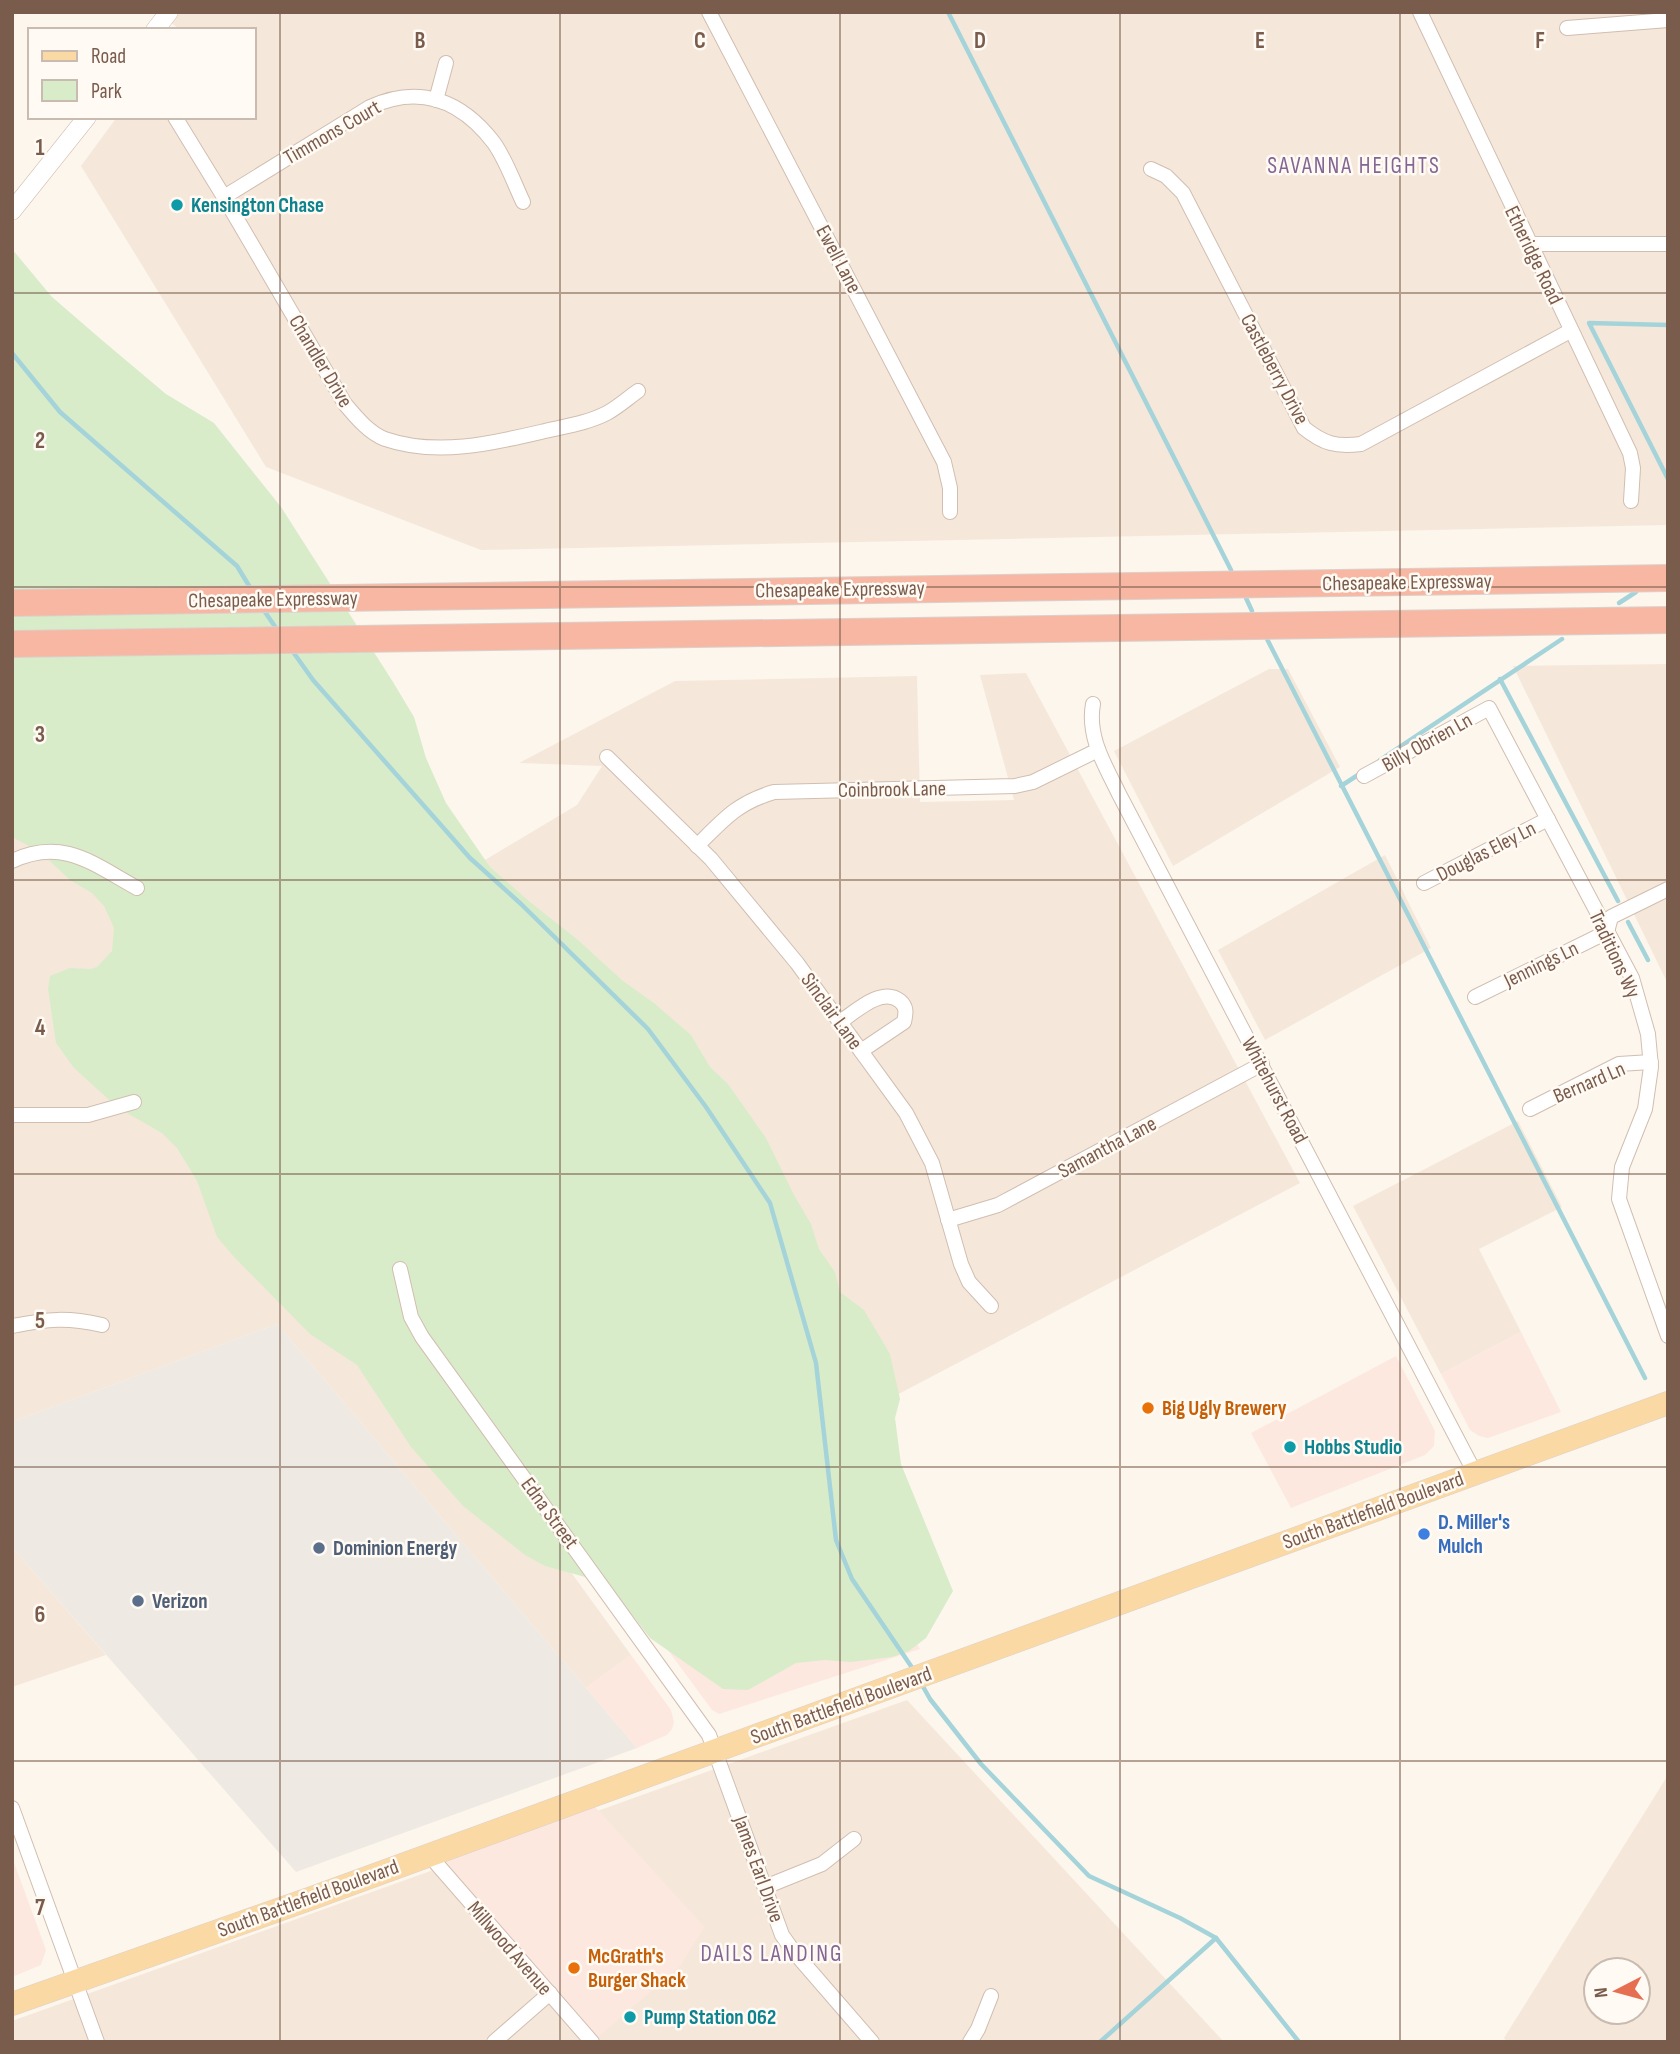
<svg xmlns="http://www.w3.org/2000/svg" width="1680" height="2054" font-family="'Sofia Sans Condensed',sans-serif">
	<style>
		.residential { fill: #f5e8da; fill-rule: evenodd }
		.commercial { fill: #fde8e0 }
		.industrial { fill: #efe9e4 }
		.green { fill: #d8ecc9 }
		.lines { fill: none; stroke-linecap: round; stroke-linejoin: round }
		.stream { stroke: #a5d3da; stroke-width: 4.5 }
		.minor-casing { stroke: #d1beb0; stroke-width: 16 }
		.tertiary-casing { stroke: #d1beb0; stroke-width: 19 }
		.primary-casing { stroke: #dad1cd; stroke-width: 24 }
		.motorway-casing { stroke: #dad1cd; stroke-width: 28 }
		.minor { stroke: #fff; stroke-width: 14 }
		.tertiary { stroke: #fff; stroke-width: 18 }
		.primary { stroke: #fbd9a5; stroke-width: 23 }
		.motorway { stroke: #f7b7a3; stroke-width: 26 }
		.grid { fill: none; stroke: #7a5c4d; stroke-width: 2; stroke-opacity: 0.55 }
		.culture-dot { fill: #0f9aa8; stroke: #fffaf3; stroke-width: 2.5 }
		.food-dot { fill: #e8710a; stroke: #fffaf3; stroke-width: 2.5 }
		.shop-dot { fill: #3f7fe0; stroke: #fffaf3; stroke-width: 2.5 }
		.service-dot { fill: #5c6f8a; stroke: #fffaf3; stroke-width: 2.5 }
		.labels { text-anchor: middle; stroke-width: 5; stroke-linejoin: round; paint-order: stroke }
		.street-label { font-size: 21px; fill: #7a5c4d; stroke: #fffaf3 }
		.culture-label { font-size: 21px; font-weight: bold; fill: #0d838f; stroke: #fffaf3; text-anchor: start }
		.food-label { font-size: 21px; font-weight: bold; fill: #c56008; stroke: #fffaf3; text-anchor: start }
		.shop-label { font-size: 21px; font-weight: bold; fill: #366cbe; stroke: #fffaf3; text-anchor: start }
		.service-label { font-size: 21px; font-weight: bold; fill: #4e5e75; stroke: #fffaf3; text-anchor: start }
		.neighbourhood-label { font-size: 23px; letter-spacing: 2px; fill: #846695; stroke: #fffaf3 }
		.grid-label { font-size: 23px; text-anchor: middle; font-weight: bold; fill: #7a5c4d; stroke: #fffaf3; stroke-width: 5; stroke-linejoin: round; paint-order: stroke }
	</style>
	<rect width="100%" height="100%" fill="#fdf6ec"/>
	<g class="residential">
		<polygon points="158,12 1668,12 1668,525 481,550 266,467 81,166 117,117 254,117 254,30 180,30"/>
		<polygon points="1668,664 1668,984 1513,666"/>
		<polygon points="1269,669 1288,669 1340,767 1173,866 1114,751"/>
		<polygon points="1026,673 1300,1183 811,1440 497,1470 631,1655 586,1688 277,1324 12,1422 12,729 455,878 577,805 602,766 519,763 675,681 917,676 920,802 1014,800 980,675"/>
		<polygon points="1385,855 1431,948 1265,1040 1218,950"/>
		<polygon points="1518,1121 1562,1207 1479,1249 1521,1332 1441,1374 1353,1206"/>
		<polygon points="12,1547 106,1655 12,1687"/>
		<polygon points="907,1700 1224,2042 12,2042 12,2021"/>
		<path d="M1668 1775V2042H1507L1504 2038ZM1596 1970H1638V2012H1596Z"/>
	</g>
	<g class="commercial">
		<polygon points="1521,1332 1561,1412 1488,1438 1479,1436 1470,1430 1441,1374"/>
		<polygon points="1396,1356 1435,1431 1434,1446 1425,1455 1291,1508 1251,1433"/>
		<polygon points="865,1558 920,1649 719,1714 712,1710 656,1634"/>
		<polygon points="631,1655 671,1710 674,1722 672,1729 667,1735 637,1748 586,1688"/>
		<polygon points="586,1797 704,1927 680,1966 592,2042 429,1855"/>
		<polygon points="12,1857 46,1950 41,1965 12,1977"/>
	</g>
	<polygon class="industrial" points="277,1324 586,1688 637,1748 296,1872 12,1547 12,1422"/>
	<polygon class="green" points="12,249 52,297 103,341 166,394 214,423 281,507 393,682 414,717 426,758 446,803 490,867 530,902 578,940 623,981 654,1003 691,1035 710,1067 728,1084 766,1138 794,1195 811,1224 819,1249 835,1272 840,1292 864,1310 890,1354 900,1399 895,1418 901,1464 953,1591 926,1638 909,1651 892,1657 851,1662 825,1660 796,1663 748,1690 723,1689 650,1638 620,1599 596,1580 545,1566 525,1555 463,1506 411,1447 357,1365 310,1334 234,1257 217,1237 197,1181 177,1148 162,1133 118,1108 74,1068 56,1043 48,989 50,976 70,968 91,969 97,967 112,951 114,928 104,906 92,893 70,880 40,852 12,837"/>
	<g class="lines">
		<g class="stream">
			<polyline points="948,12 1231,570"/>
			<polyline points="1668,325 1589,323 1668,479"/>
			<polyline points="12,353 60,412 237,566 251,589"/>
			<polyline points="1246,598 1252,611"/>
			<polyline points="1619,603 1636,592"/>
			<polyline points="263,609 278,631"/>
			<polyline points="1267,639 1645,1378"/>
			<polyline points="291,649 313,680 470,858 521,904 648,1029 706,1107 770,1203 816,1363 836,1540 852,1579 915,1672"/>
			<polyline points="1500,679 1618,901"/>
			<polyline points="1380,760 1562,639"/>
			<polyline points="1341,786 1361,773"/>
			<polyline points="1628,922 1648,960"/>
			<polyline points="921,1683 930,1699 981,1764 1089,1876 1180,1918 1216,1938 1299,2042"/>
			<polyline points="1100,2042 1216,1938"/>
		</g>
		<g class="minor-casing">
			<g id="minor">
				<polyline points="709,12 944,462 950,488 950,512"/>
				<polyline points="1420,12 1630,453 1633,468 1631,501"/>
				<polyline points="1567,28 1668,20"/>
				<polyline points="436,100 446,63"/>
				<path d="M175 117 224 197 345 404C356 417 369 433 385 439 437 457 494 443 545 431 566 426 588 423 607 413 618 407 628 398 638 391"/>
				<path d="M1151 169 1166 176 1183 193 1304 428C1324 444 1336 447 1361 444L1570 331"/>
				<path d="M224 197 370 107C420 84 462 101 494 143 506 160 514 183 523 202"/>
				<polyline points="1529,244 1668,244"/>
				<path d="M1093 704C1087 737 1105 765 1119 794L1475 1473"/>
				<polyline points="607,757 711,859 797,963 906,1113 932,1163 961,1264 969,1282 991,1306"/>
				<polyline points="1364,776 1489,708 1632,978 1648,1034 1651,1067 1645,1109 1622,1167 1619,1199 1668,1336"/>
				<path d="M697 846C724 819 737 803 774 792L1015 786 1033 782 1098 750"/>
				<path d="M12 861C63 837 93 864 137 888"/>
				<polyline points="1424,883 1548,819"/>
				<polyline points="1475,997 1607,932 1611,917 1668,889"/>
				<path d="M840 1022C855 1012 882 986 900 1001 907 1007 906 1013 904 1022L861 1051"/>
				<polyline points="1530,1109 1619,1064 1651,1062"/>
				<polyline points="12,1115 88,1115 134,1102"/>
				<polyline points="948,1220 998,1205 1262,1064"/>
				<polyline points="400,1269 411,1317 422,1337 709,1735 782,1935 794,1952 872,2042"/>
				<path d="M12 1326C49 1319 66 1317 102 1325"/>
				<polyline points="12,1808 97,2042"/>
				<polyline points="429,1855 592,2042"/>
				<polyline points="765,1887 822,1864 854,1839"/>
				<polyline points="494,2042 550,1993"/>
				<polyline points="970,2042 978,2029 991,1996"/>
			</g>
		</g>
		<g class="tertiary-casing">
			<g id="tertiary">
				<polyline points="155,30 169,12"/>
				<polyline points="12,211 87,117"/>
			</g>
		</g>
		<g class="primary-casing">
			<polyline id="primary" points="12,2004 312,1898 1668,1403"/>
		</g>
		<g class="motorway-casing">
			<g id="motorway">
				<polyline points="12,603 1668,578"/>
				<polyline points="12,644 1668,620"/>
			</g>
		</g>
		<use href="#minor" class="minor"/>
		<use href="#tertiary" class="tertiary"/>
		<use href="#primary" class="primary"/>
		<use href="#motorway" class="motorway"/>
	</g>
	<path class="grid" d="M280 12V2042M560 12V2042M840 12V2042M1120 12V2042M1400 12V2042M12 293H1668M12 587H1668M12 880H1668M12 1174H1668M12 1467H1668M12 1761H1668"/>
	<g class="culture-dot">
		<circle cx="177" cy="205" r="7"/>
		<circle cx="1290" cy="1447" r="7"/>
		<circle cx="630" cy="2017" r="7"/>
	</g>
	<g class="food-dot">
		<circle cx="1148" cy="1408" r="7"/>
		<circle cx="574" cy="1968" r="7"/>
	</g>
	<circle class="shop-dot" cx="1424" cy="1534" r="7"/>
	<g class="service-dot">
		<circle cx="319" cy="1548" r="7"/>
		<circle cx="138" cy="1601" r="7"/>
	</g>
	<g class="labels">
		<g class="street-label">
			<text transform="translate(332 132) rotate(-30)" y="7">Timmons Court</text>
			<text transform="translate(1534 255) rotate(64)" y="7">Etheridge Road</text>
			<text transform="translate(839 259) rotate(62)" y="7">Ewell Lane</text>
			<text transform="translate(321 361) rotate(59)" y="7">Chandler Drive</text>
			<text transform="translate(1275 369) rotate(62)" y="7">Castleberry Drive</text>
			<text transform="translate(1407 582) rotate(-1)" y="7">Chesapeake Expressway</text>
			<text transform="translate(840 589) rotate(-1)" y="7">Chesapeake Expressway</text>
			<text transform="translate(273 599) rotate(-1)" y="7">Chesapeake Expressway</text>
			<text transform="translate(1427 742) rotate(-29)" y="7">Billy Obrien Ln</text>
			<text transform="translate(892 789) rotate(-1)" y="7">Coinbrook Lane</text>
			<text transform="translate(1486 851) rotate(-27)" y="7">Douglas Eley Ln</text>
			<text transform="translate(1615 954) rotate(65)" y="7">Traditions Wy</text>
			<text transform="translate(1541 964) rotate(-26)" y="7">Jennings Ln</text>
			<text transform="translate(832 1011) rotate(54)" y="7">Sinclair Lane</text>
			<text transform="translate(1589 1082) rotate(-23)" y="7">Bernard Ln</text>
			<text transform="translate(1275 1090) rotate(62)" y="7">Whitehurst Road</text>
			<text transform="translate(1107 1147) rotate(-28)" y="7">Samantha Lane</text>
			<text transform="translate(1373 1510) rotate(-20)" y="7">South Battlefield Boulevard</text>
			<text transform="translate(550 1513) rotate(54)" y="7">Edna Street</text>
			<text transform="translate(841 1705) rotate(-20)" y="7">South Battlefield Boulevard</text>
			<text transform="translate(759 1869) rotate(70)" y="7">James Earl Drive</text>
			<text transform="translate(308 1898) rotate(-20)" y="7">South Battlefield Boulevard</text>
			<text transform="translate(510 1948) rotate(49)" y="7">Millwood Avenue</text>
		</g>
		<g class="culture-label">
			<text x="191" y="212">Kensington Chase</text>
			<text x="1304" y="1454">Hobbs Studio</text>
			<text x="644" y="2024">Pump Station 062</text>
		</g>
		<g class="food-label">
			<text x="1162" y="1415">Big Ugly Brewery</text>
			<text x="588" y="1963">McGrath's<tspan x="588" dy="24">Burger Shack</tspan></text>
		</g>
		<g class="shop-label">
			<text x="1438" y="1529">D. Miller's<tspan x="1438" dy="24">Mulch</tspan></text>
		</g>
		<g class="service-label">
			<text x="333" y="1555">Dominion Energy</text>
			<text x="152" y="1608">Verizon</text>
		</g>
		<g class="neighbourhood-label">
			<text x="1354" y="173">SAVANNA HEIGHTS</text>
			<text x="772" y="1961">DAILS LANDING</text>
		</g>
	</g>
	<g class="grid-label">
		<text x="420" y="48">B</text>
		<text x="700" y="48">C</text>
		<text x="980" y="48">D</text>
		<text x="1260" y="48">E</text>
		<text x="1540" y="48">F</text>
		<text x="40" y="155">1</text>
		<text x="40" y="448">2</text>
		<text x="40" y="742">3</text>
		<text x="40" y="1035">4</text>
		<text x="40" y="1328">5</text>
		<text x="40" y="1622">6</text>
		<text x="40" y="1915">7</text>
	</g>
	<rect width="1680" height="2054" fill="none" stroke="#7a5c4d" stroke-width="28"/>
	<rect x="28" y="28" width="228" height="91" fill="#fffaf3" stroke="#cabbb1" stroke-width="2"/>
	<rect x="42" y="51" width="35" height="10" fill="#fbd9a5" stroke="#cabbb1" stroke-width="2"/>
	<text x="91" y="63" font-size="21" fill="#7a5c4d">Road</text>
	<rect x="42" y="80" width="35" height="21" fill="#d8ecc9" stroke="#cabbb1" stroke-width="2"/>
	<text x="91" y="98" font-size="21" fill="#7a5c4d">Park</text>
	<g transform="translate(1617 1991) rotate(264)"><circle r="33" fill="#fffaf3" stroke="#cabbb1" stroke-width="2"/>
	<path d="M0-5L12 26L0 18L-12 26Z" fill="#e76f51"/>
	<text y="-10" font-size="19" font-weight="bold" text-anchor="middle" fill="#7a5c4d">N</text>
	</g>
</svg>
